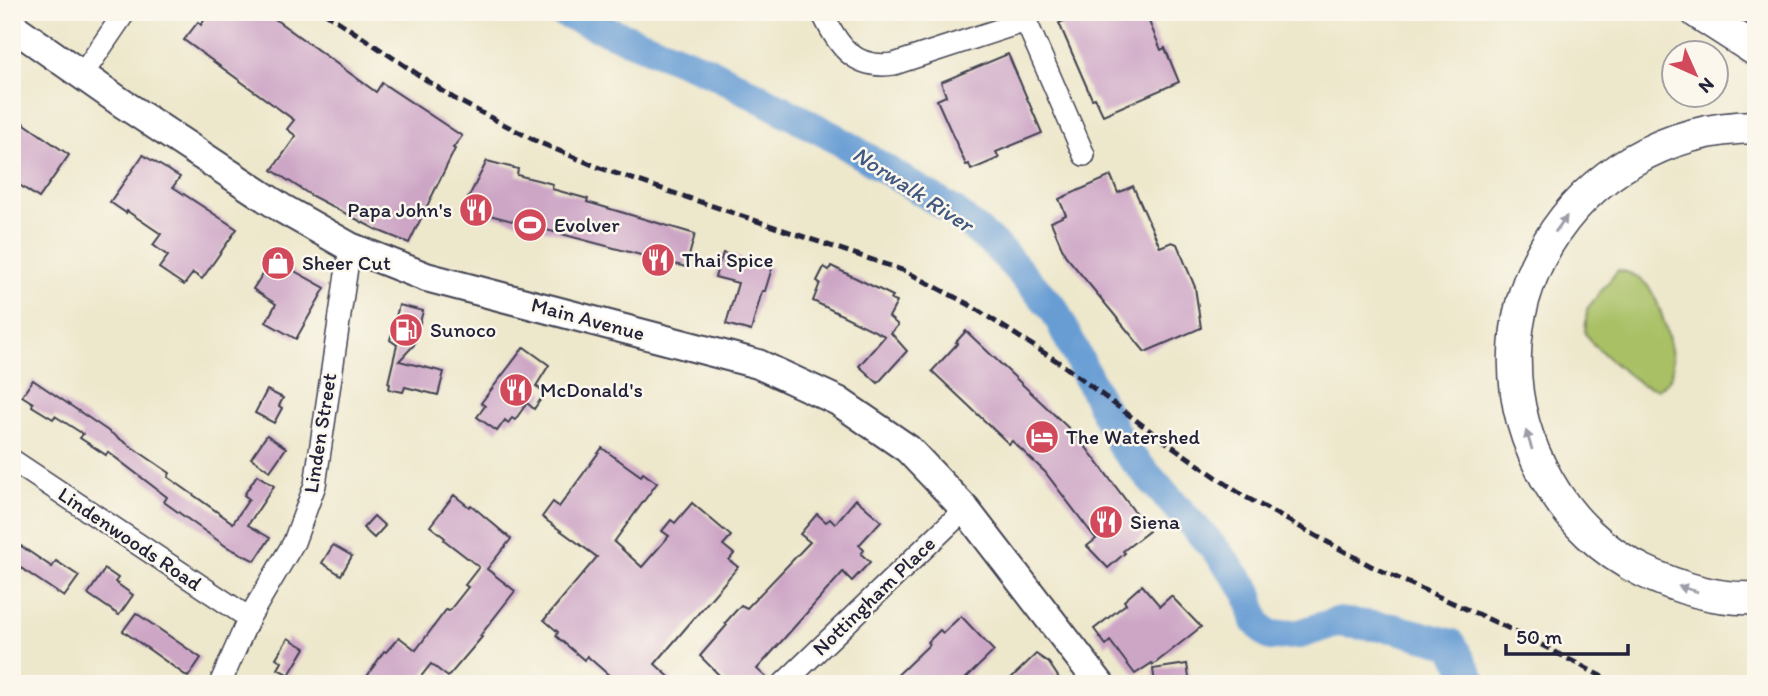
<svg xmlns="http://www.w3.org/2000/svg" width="1768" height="696" font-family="Itim,sans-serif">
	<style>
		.green { fill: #a9c065; stroke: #667150; stroke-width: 2 }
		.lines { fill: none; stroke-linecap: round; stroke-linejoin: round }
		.river { stroke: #679dd4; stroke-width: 30 }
		.building { fill: #cda6c6 }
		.minor-casing { stroke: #404051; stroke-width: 24 }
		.major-casing { stroke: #404051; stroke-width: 32 }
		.highway-casing { stroke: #404051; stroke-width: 35 }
		.minor { stroke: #fff; stroke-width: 21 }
		.major { stroke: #fff; stroke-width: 28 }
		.highway { stroke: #fff; stroke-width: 32 }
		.rail { stroke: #22223b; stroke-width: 5; stroke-dasharray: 10 5; stroke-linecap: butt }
		.oneway { fill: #9c9ca7 }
		.labels { text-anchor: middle; stroke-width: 5; stroke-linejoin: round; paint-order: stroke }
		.poi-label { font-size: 21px; fill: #22223b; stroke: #fbf7ec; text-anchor: start }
		.street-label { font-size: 21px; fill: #22223b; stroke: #fbf7ec }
		.water-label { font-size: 23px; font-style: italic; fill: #415980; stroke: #fbf7ec }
	</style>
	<rect width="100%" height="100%" fill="#fbf7ec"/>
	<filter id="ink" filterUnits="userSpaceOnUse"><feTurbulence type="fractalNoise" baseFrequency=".0143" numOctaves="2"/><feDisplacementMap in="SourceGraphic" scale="14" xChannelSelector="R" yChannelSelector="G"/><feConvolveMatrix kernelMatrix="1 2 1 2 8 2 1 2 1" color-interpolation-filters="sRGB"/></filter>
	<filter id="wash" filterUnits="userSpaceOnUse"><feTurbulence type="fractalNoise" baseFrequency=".00686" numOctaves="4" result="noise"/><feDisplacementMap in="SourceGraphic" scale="28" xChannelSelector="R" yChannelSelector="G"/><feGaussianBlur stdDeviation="1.57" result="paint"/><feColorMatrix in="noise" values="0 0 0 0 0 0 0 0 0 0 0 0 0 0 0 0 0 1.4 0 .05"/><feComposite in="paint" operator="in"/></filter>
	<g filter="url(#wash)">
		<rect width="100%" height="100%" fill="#ede7cb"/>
		<path class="green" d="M1618 270C1630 272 1642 278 1650 289 1660 303 1676 356 1672 373 1671 380 1664 385 1658 389L1642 385 1616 365 1591 342 1585 333 1587 309Z"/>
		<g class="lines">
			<polyline class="river" points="561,12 711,72 835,138 955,212 998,248 1054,309 1123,448 1220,555 1248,592 1256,622 1270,636 1300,634 1336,622 1393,628 1452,644 1474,684"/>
		</g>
		<g id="blocks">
			<g class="building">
				<polygon points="210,12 265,12 376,92 382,83 462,136 453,148 455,149 409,243 377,230 312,196 272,170 296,136 287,129 294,120 184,40 198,22 201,25"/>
				<polygon points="1084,12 1145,12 1161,50 1165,48 1179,82 1103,115 1095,98 1092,99 1059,23"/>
				<polygon points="1008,54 1042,133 996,152 999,158 971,170 969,164 966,165 937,100 946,96 941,82"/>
				<polygon points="12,115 69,155 39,198 12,180"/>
				<polygon points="143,155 180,177 173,187 237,229 202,279 193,273 184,285 159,268 168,256 153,245 161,234 127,211 126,213 110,202"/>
				<polygon points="487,161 518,169 517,175 553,184 552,189 588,199 587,202 695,234 686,267 463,208"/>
				<polygon points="1111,176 1118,193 1133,186 1160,247 1172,242 1177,244 1195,287 1201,328 1145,352 1065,255 1051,222 1066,215 1059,199"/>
				<polygon points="723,253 772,268 765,291 762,291 751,331 726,324 738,283 715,277"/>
				<polygon points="275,255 289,264 289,268 325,288 296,339 266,322 276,304 253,289"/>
				<polygon points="831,266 893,296 891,300 897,302 889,317 898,325 891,333 907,351 878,383 859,366 885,336 813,301 820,283 817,281 824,267 829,270"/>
				<polygon points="399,305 423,311 414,345 399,361 444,372 438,395 405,387 403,392 389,389 390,384 388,383 397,345 390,340"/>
				<polygon points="966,331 1079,438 1149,531 1123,551 1125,553 1108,568 1087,546 1096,539 1045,472 1012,441 1009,444 932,371 958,343 956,342"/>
				<polygon points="524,347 549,365 536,386 545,393 534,409 527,403 515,420 512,418 508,423 505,420 497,431 477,417 485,406 481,403"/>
				<polygon points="33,380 170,473 168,477 233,523 249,499 244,495 257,475 274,486 248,525 270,538 255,561 227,547 164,502 167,497 108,452 106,455 80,438 83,434 55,416 53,419 32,406 33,403 22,396"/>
				<polygon points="267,390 283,398 279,406 282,408 274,423 255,413"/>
				<polygon points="267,435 286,448 270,471 251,458"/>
				<polygon points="602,448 641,476 643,473 657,483 614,542 642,567 669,536 662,531 671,520 675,523 692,503 731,536 723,545 734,554 729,560 738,567 655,664 677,684 619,684 587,656 584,660 576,653 556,636 558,632 544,620 597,557 542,517 553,502 559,507"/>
				<polygon points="454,495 469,507 471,505 511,539 487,569 515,591 480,636 482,637 448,677 431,664 415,684 362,684 384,651 386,652 399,637 416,650 446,610 449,611 468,587 465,585 479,567 444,540 445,538 430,526"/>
				<polygon points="856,499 881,521 859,545 864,550 861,554 870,562 852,581 843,572 757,669 770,681 770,684 728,684 700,656 727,625 725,623 741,605 747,608 810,542 800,534 817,514 826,522 830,519 835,524"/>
				<polygon points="374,516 385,526 374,538 363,528"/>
				<polygon points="12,540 52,567 56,561 79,576 64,597 12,562"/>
				<polygon points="333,545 352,556 341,575 322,563"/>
				<polygon points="105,569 118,578 115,582 133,595 119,615 88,594"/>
				<polygon points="1142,585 1160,606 1171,596 1201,627 1153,665 1152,663 1135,674 1110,641 1106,645 1094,629 1126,604 1124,601"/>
				<polygon points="136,613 201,658 188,677 123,631"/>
				<polygon points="961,616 994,651 960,684 888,684 930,644 928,642 940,630 943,633"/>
				<polygon points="288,638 305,648 289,675 278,669 282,662 276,658"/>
				<polygon points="1036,654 1049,663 1063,684 1005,684"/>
				<polygon points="1187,664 1190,684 1155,684 1153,669"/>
			</g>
		</g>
	</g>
	<g filter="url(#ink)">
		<use href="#blocks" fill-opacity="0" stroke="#404051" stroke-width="2"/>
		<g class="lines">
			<g class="minor-casing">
				<g id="minor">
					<path d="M822 12C837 45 854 70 894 64L1026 21"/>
					<polyline points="1022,12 1084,155"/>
					<polyline points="82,75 125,12"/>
					<polyline points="12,460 249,618"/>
					<polyline points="220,684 249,618 294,542 315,485 350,247"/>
					<polyline points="783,684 965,509"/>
				</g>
			</g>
			<g class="major-casing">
				<polyline id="major" points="12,26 122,103 283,209 350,247 426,277 758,364 838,401 908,449 965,509 1100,684"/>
			</g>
			<g class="highway-casing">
				<g id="highway">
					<polyline points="1697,12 1756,50"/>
					<path d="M1756 127C1571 129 1454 319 1548 481 1570 520 1603 552 1643 571 1678 588 1717 600 1756 598"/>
				</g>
			</g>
			<use href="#minor" class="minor"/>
			<use href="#major" class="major"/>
			<use href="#highway" class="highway"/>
			<polyline class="rail" points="324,12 455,99 538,142 600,168 905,271 968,304 1060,363 1153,433 1242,495 1371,566 1517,632 1616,684"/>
		</g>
		<defs><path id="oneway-solid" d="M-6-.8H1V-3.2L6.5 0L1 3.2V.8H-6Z" transform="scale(1.75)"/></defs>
		<g class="oneway">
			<use href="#oneway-solid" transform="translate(1561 224) rotate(-54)"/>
			<use href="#oneway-solid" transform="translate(1529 440) rotate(-108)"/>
			<use href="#oneway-solid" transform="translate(1688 589) rotate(-164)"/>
		</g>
	</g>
	<defs>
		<g id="restaurant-disc" transform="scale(1.75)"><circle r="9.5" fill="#d1495b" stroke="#fbf7ec"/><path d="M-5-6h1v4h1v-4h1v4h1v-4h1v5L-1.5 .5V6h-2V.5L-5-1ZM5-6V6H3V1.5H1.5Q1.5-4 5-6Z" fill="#fff"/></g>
		<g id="stadium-disc" transform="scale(1.75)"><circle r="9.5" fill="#d1495b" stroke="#fbf7ec"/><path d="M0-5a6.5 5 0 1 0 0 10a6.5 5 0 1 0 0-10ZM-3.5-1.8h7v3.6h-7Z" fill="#fff"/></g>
		<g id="shop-disc" transform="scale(1.75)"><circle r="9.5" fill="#d1495b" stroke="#fbf7ec"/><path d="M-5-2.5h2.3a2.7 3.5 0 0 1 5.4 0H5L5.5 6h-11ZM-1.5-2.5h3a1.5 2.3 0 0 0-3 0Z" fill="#fff"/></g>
		<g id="fuel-disc" transform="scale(1.75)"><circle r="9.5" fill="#d1495b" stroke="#fbf7ec"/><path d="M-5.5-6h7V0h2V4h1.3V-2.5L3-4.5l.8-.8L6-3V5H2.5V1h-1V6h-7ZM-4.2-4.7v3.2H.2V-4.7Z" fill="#fff"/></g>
		<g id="hotel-disc" transform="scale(1.75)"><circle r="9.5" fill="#d1495b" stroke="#fbf7ec"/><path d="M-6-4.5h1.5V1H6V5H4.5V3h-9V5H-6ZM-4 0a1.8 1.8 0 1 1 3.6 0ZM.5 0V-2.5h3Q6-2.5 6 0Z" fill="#fff"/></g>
	</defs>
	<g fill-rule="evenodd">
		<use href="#restaurant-disc" x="476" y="210"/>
		<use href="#stadium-disc" x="530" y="225"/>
		<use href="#restaurant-disc" x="658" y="260"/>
		<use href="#shop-disc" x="278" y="263"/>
		<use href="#fuel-disc" x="406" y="330"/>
		<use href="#restaurant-disc" x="516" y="390"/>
		<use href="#hotel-disc" x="1042" y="437"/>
		<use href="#restaurant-disc" x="1106" y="522"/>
	</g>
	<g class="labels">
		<g class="poi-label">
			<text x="452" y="217" text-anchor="end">Papa John's</text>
			<text x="554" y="232">Evolver</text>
			<text x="682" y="267">Thai Spice</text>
			<text x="302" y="270">Sheer Cut</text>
			<text x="430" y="337">Sunoco</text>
			<text x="540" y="397">McDonald's</text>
			<text x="1066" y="444">The Watershed</text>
			<text x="1130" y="529">Siena</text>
		</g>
		<g class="street-label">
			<text transform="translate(588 319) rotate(15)" y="7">Main Avenue</text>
			<text transform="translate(320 433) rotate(-81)" y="7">Linden Street</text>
			<text transform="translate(130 539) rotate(34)" y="7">Lindenwoods Road</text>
			<text transform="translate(874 596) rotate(-44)" y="7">Nottingham Place</text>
		</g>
		<g class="water-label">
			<text transform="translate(913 189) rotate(33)" y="8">Norwalk River</text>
		</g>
	</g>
	<rect width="1768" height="696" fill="none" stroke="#fbf7ec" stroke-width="42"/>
	<g transform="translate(1695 74) rotate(135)"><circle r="33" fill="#fbf7ec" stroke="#a4a2a5" stroke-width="2"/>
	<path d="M0-5L12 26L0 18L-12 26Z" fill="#d1495b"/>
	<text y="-10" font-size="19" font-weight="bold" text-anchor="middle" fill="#22223b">N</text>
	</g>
	<path d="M1506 644v10h122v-10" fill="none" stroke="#22223b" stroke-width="3.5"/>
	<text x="1516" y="644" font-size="21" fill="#22223b" stroke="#fbf7ec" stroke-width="5" paint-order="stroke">50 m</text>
</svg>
